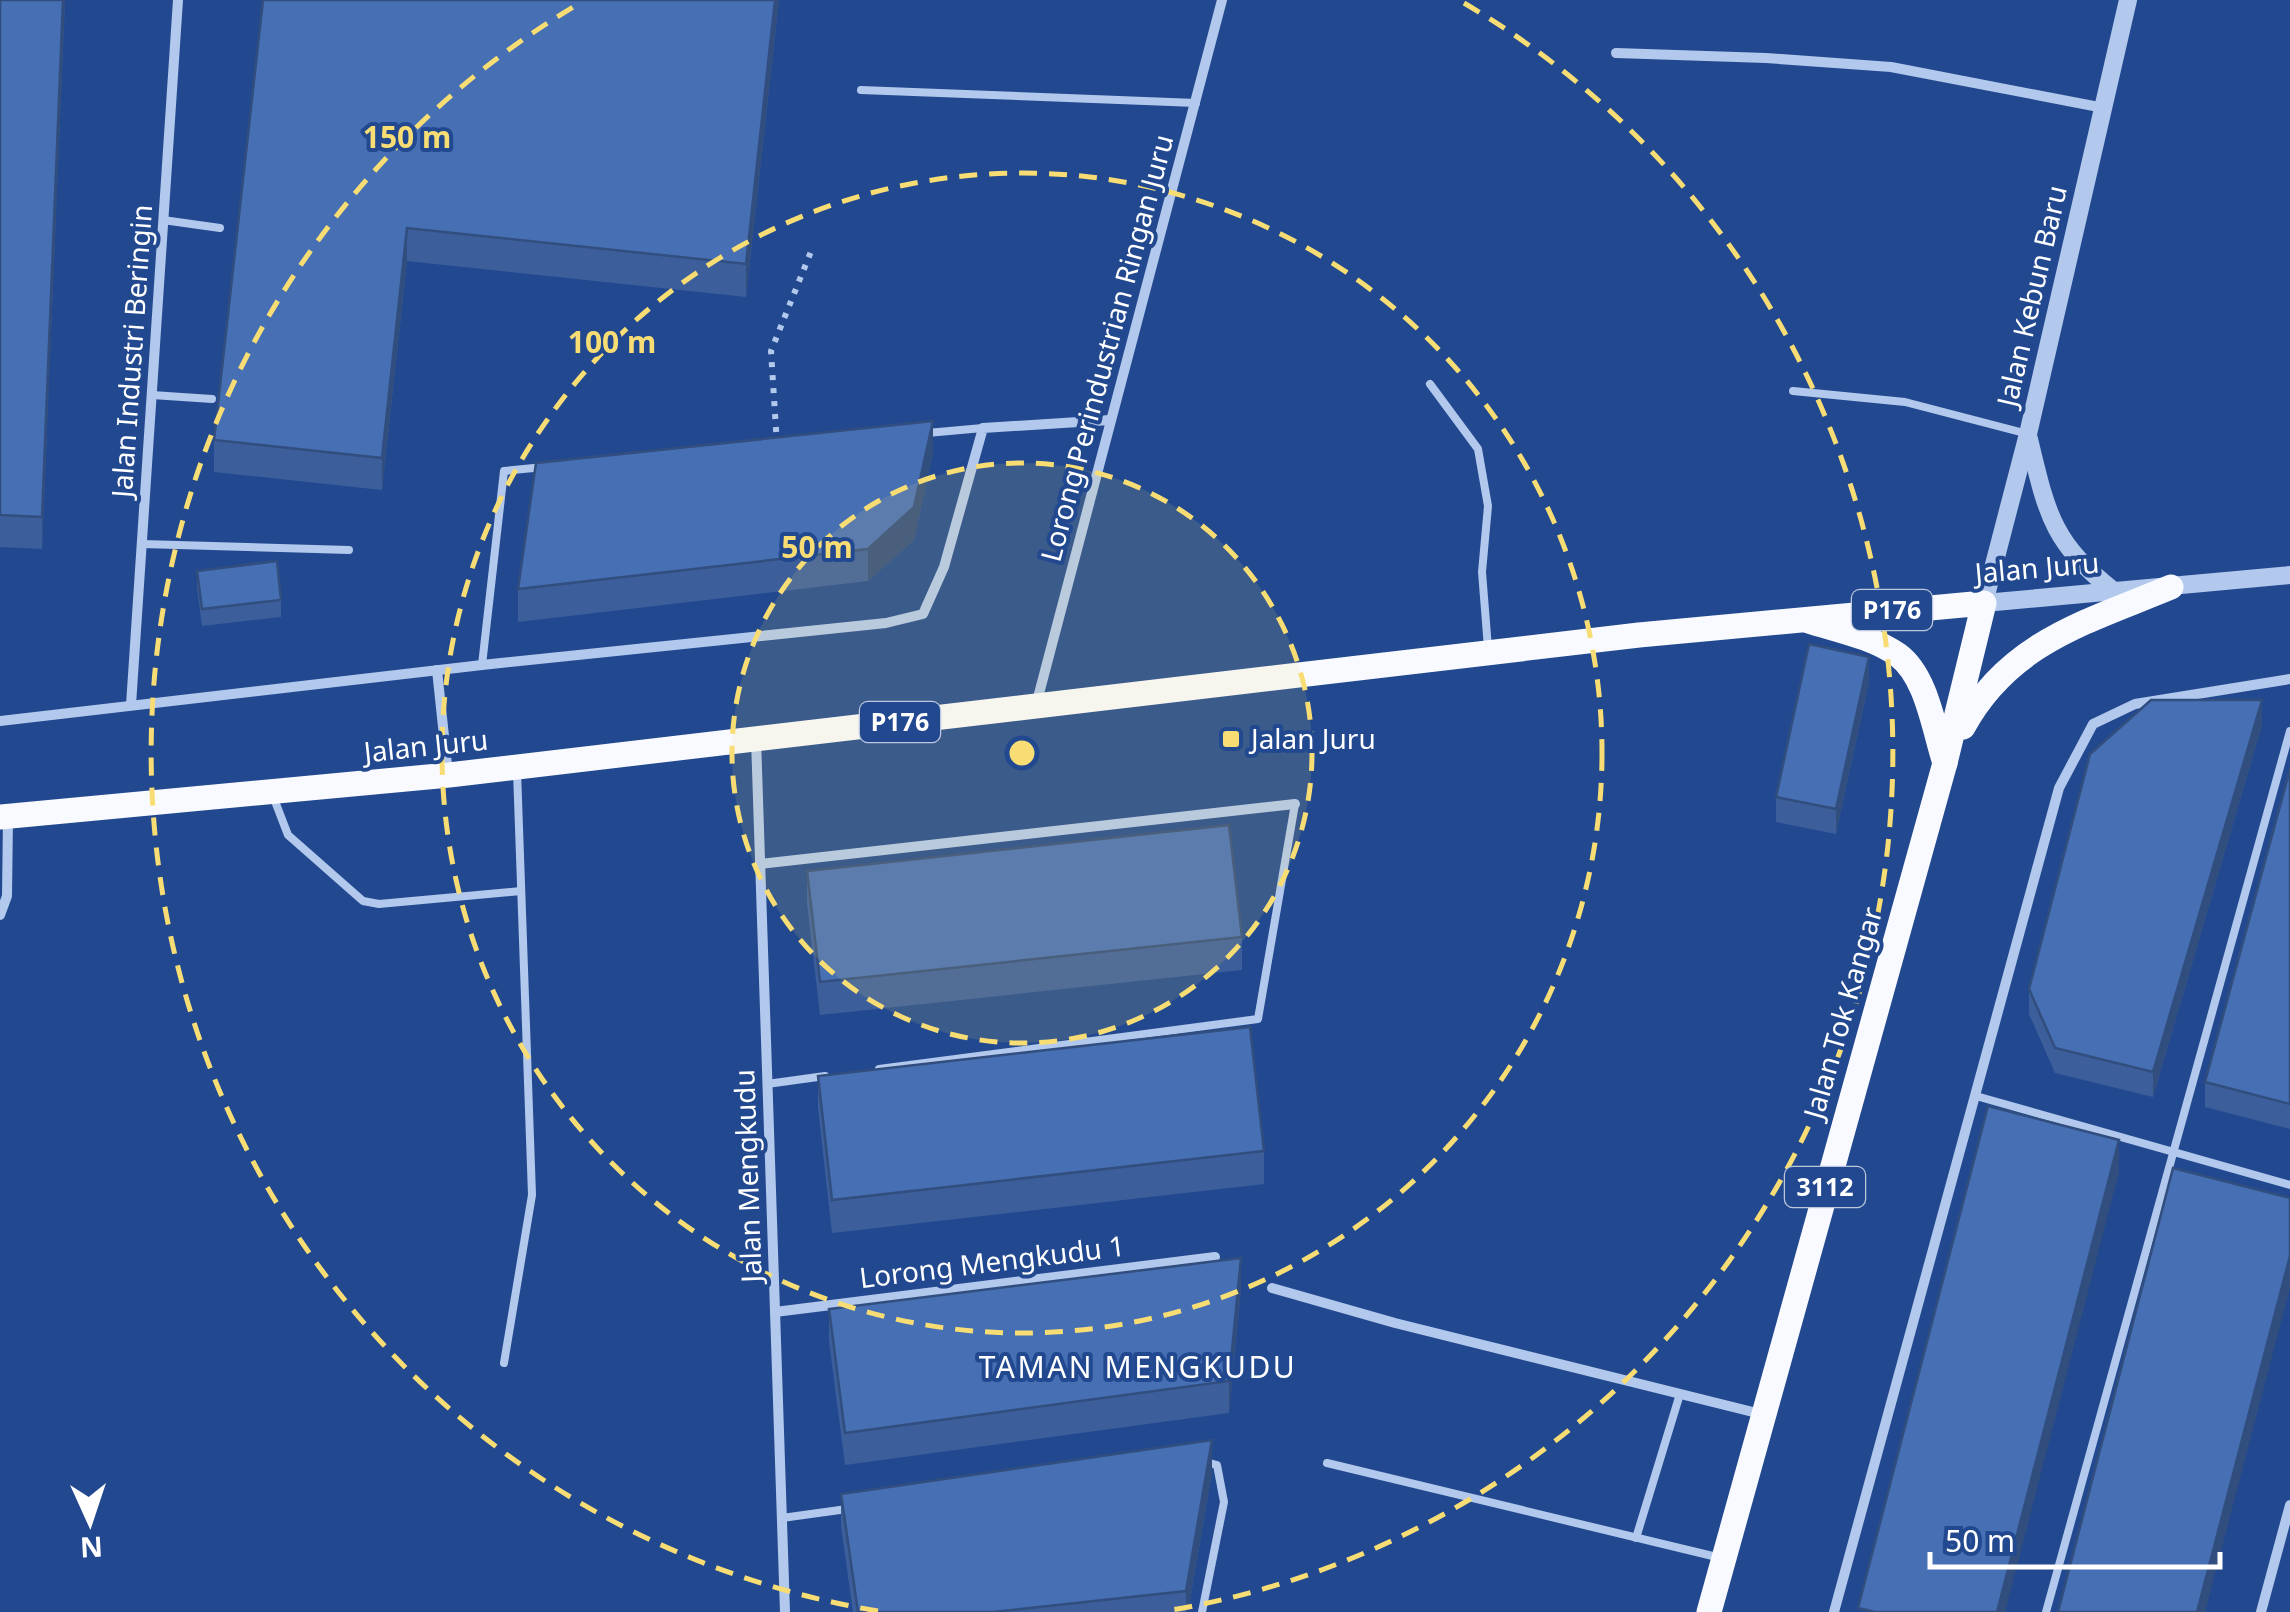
<svg xmlns="http://www.w3.org/2000/svg" width="2290" height="1612" font-family="'Noto Sans',sans-serif">
	<style>
		.lines { fill: none; stroke-linecap: round; stroke-linejoin: round }
		.path { stroke: #b2c8ec; stroke-width: 6; stroke-dasharray: 5 8; stroke-linecap: butt }
		.service { stroke: #b2c8ec; stroke-width: 8 }
		.minor { stroke: #b2c8ec; stroke-width: 10 }
		.tertiary { stroke: #b2c8ec; stroke-width: 18 }
		.primary { stroke: #f8faff; stroke-width: 25 }
		.wall { fill: #3c5f9b }
		.shaded-wall { fill: #314e7e }
		.building { fill: #466fb4; stroke: #314e7e; stroke-width: 2.5 }
		.ring { fill: none; stroke: #f8dd74; stroke-width: 5; stroke-dasharray: 18 12 }
		.poi-dot { fill: #f8dd74; stroke: #22498f; stroke-width: 4 }
		.labels { text-anchor: middle; stroke-width: 8; stroke-linejoin: round; paint-order: stroke }
		.shield { fill: #22498f; stroke: #bdc8dd; stroke-width: 2.5 }
		.shield-label { font-size: 25px; font-weight: bold; fill: #fff }
		.street-label { font-size: 28px; fill: #fff; stroke: #22498f }
		.poi-label { font-size: 28px; fill: #fff; stroke: #22498f; text-anchor: start }
		.neighbourhood-label { font-size: 30px; letter-spacing: 2.5px; fill: #fff; stroke: #22498f }
		.centre { fill: #f8dd74; stroke: #22498f; stroke-width: 5 }
		.ring-label { font-size: 30px; text-anchor: middle; font-weight: bold; fill: #f8dd74; stroke: #22498f; stroke-width: 8; stroke-linejoin: round; paint-order: stroke }
	</style>
	<rect width="100%" height="100%" fill="#22498f"/>
	<g class="lines">
		<polyline class="path" points="777,445 771,351 812,249"/>
		<g class="service">
			<polyline points="861,90 1196,103"/>
			<polyline points="163,220 220,228"/>
			<polyline points="1430,384 1478,449 1488,506 1482,572 1488,648"/>
			<polyline points="1793,391 1905,402 2028,434"/>
			<polyline points="152,395 212,399"/>
			<polyline points="927,433 983,428"/>
			<polyline points="142,544 349,550"/>
			<polyline points="482,665 504,471 544,467"/>
			<polyline points="273,796 288,835 363,901 379,904 521,891"/>
			<polyline points="879,1069 1258,1019 1295,804"/>
			<polyline points="767,1084 825,1076"/>
			<polyline points="1976,1096 2290,1185"/>
			<polyline points="504,1363 532,1195 517,771"/>
			<polyline points="1327,1463 1721,1558"/>
			<polyline points="782,1518 847,1509"/>
			<polyline points="1636,1538 1680,1394"/>
			<polyline points="1202,1612 1224,1502 1217,1465 1202,1461"/>
			<polyline points="2046,1612 2290,731"/>
		</g>
		<g class="minor">
			<polyline points="1616,53 1766,58 1891,67 2104,108"/>
			<polyline points="437,670 448,774"/>
			<polyline points="131,705 178,0"/>
			<polyline points="1036,705 1222,0"/>
			<polyline points="0,721 482,665 886,623 923,614 944,567 983,428 1110,420"/>
			<polyline points="756,739 785,1612"/>
			<polyline points="760,864 1295,804"/>
			<polyline points="0,915 7,896 8,818"/>
			<polyline points="1272,1288 1395,1323 1761,1414"/>
			<polyline points="775,1312 1215,1257"/>
			<polyline points="1834,1612 2059,788 2093,724 2135,704 2290,679"/>
			<polyline points="2261,1612 2290,1505"/>
		</g>
		<g class="tertiary">
			<polyline points="2128,0 2028,434 1984,603 2290,575"/>
			<path d="M2029 439C2047 514 2052 543 2115 592"/>
		</g>
		<g class="primary">
			<path d="M1809 621C1837 630 1873 637 1898 655 1927 676 1934 730 1945 763"/>
			<path d="M1963 727C2009 642 2087 622 2171 587"/>
			<polyline points="0,817 449,775 1639,635 1984,603 1945,763 1709,1612"/>
		</g>
	</g>
	<g class="wall">
		<polygon points="0,0 65,0 42,549 0,547"/>
		<polygon points="263,0 779,0 746,297 407,261 382,490 214,472 214,440"/>
		<polygon points="933,453 914,540 868,581 518,622 518,589"/>
		<polygon points="197,571 281,600 281,617 202,626 197,588"/>
		<polygon points="1869,682 1836,834 1776,822 1776,797"/>
		<polygon points="2262,725 2153,1097 2055,1073 2029,1014 2029,989"/>
		<polygon points="2290,769 2290,1129 2205,1107 2205,1082"/>
		<polygon points="807,871 1242,937 1242,970 820,1015 807,903"/>
		<polygon points="818,1076 1264,1151 1264,1184 832,1233 818,1108"/>
		<polygon points="1241,1290 1229,1413 845,1465 829,1341 829,1309"/>
		<polygon points="1212,1473 1188,1612 853,1612 841,1526 841,1494"/>
	</g>
	<g class="shaded-wall">
		<polygon points="63,0 65,0 42,549 42,517"/>
		<polygon points="775,0 779,0 746,297 746,264"/>
		<polygon points="407,228 407,261 382,490 382,458"/>
		<polygon points="933,421 933,453 914,540 868,581 868,549"/>
		<polygon points="1869,657 1869,682 1836,834 1836,809"/>
		<polygon points="2262,700 2262,725 2153,1097 2153,1072"/>
		<polygon points="2119,1140 2119,1172 2005,1612 1997,1612"/>
		<polygon points="2290,1256 2290,1288 2205,1612 2197,1612"/>
		<polygon points="1241,1258 1241,1290 1229,1413 1229,1381"/>
		<polygon points="1212,1440 1212,1473 1188,1612 1186,1612 1186,1591"/>
	</g>
	<g class="building">
		<polygon points="0,0 63,0 42,517 0,515"/>
		<polygon points="263,0 775,0 746,264 407,228 382,458 214,440"/>
		<polygon points="933,421 914,507 868,549 518,589 536,463"/>
		<polygon points="277,561 281,600 202,609 197,571"/>
		<polygon points="1809,644 1869,657 1836,809 1776,797"/>
		<polygon points="2151,700 2262,700 2153,1072 2055,1048 2029,989 2090,754"/>
		<polygon points="2290,769 2290,1104 2205,1082"/>
		<polygon points="1229,825 1242,937 820,982 807,871"/>
		<polygon points="1250,1027 1264,1151 832,1200 818,1076"/>
		<polygon points="1988,1106 2119,1140 1997,1612 1875,1612 1858,1608"/>
		<polygon points="2173,1168 2290,1198 2290,1256 2197,1612 2058,1612"/>
		<polygon points="1241,1258 1229,1381 845,1433 829,1309"/>
		<polygon points="1212,1440 1186,1591 994,1612 858,1612 841,1494"/>
	</g>
	<circle cx="1022" cy="753" r="290" fill="#f8dd74" fill-opacity=".12"/>
	<g class="ring">
		<circle cx="1022" cy="753" r="290"/>
		<circle cx="1022" cy="753" r="580"/>
		<path d="M878 1611A870 870 0 0 1 580 3M1464 3A870 870 0 0 1 1166 1611"/>
	</g>
	<rect class="poi-dot" x="1221" y="729" width="20" height="20" rx="5"/>
	<g class="labels">
		<g class="shield">
			<rect x="1852" y="590" width="80" height="40" rx="8"/>
			<rect x="860" y="702" width="80" height="40" rx="8"/>
			<rect x="1785" y="1167" width="80" height="40" rx="8"/>
		</g>
		<g class="shield-label">
			<text x="1892" y="619">P176</text>
			<text x="900" y="731">P176</text>
			<text x="1825" y="1196">3112</text>
		</g>
		<g class="street-label">
			<text transform="translate(2032 296) rotate(-77)" y="10">Jalan Kebun Baru</text>
			<text transform="translate(1107 348) rotate(-75)" y="10">Lorong Perindustrian Ringan Juru</text>
			<text transform="translate(132 351) rotate(-86)" y="10">Jalan Industri Beringin</text>
			<text transform="translate(2037 568) rotate(-5)" y="10">Jalan Juru</text>
			<text transform="translate(426 746) rotate(-6)" y="10">Jalan Juru</text>
			<text transform="translate(1843 1013) rotate(-74)" y="10">Jalan Tok Kangar</text>
			<text transform="translate(748 1176) rotate(-92)" y="10">Jalan Mengkudu</text>
			<text transform="translate(992 1262) rotate(-7)" y="10">Lorong Mengkudu 1</text>
		</g>
		<g class="poi-label">
			<text x="1251" y="749">Jalan Juru</text>
		</g>
		<g class="neighbourhood-label">
			<text x="1138" y="1378">TAMAN MENGKUDU</text>
		</g>
	</g>
	<circle cx="1022" cy="753" r="15" class="centre"/>
	<g class="ring-label">
		<text x="407" y="148">150 m</text>
		<text x="612" y="353">100 m</text>
		<text x="817" y="558">50 m</text>
	</g>
	<g transform="translate(90 1522) rotate(177)" stroke="#22498f" stroke-width="8" paint-order="stroke">
	<path d="M0-8L18 38L0 25L-18 38Z" fill="#ffffff"/>
	<text y="-15" font-size="28" font-weight="bold" text-anchor="middle" fill="#ffffff">N</text>
	</g>
	<path d="M1930 1552v15h290v-15" fill="none" stroke="#ffffff" stroke-width="5"/>
	<text x="1945" y="1552" font-size="30" fill="#ffffff" stroke="#22498f" stroke-width="8" paint-order="stroke">50 m</text>
</svg>
